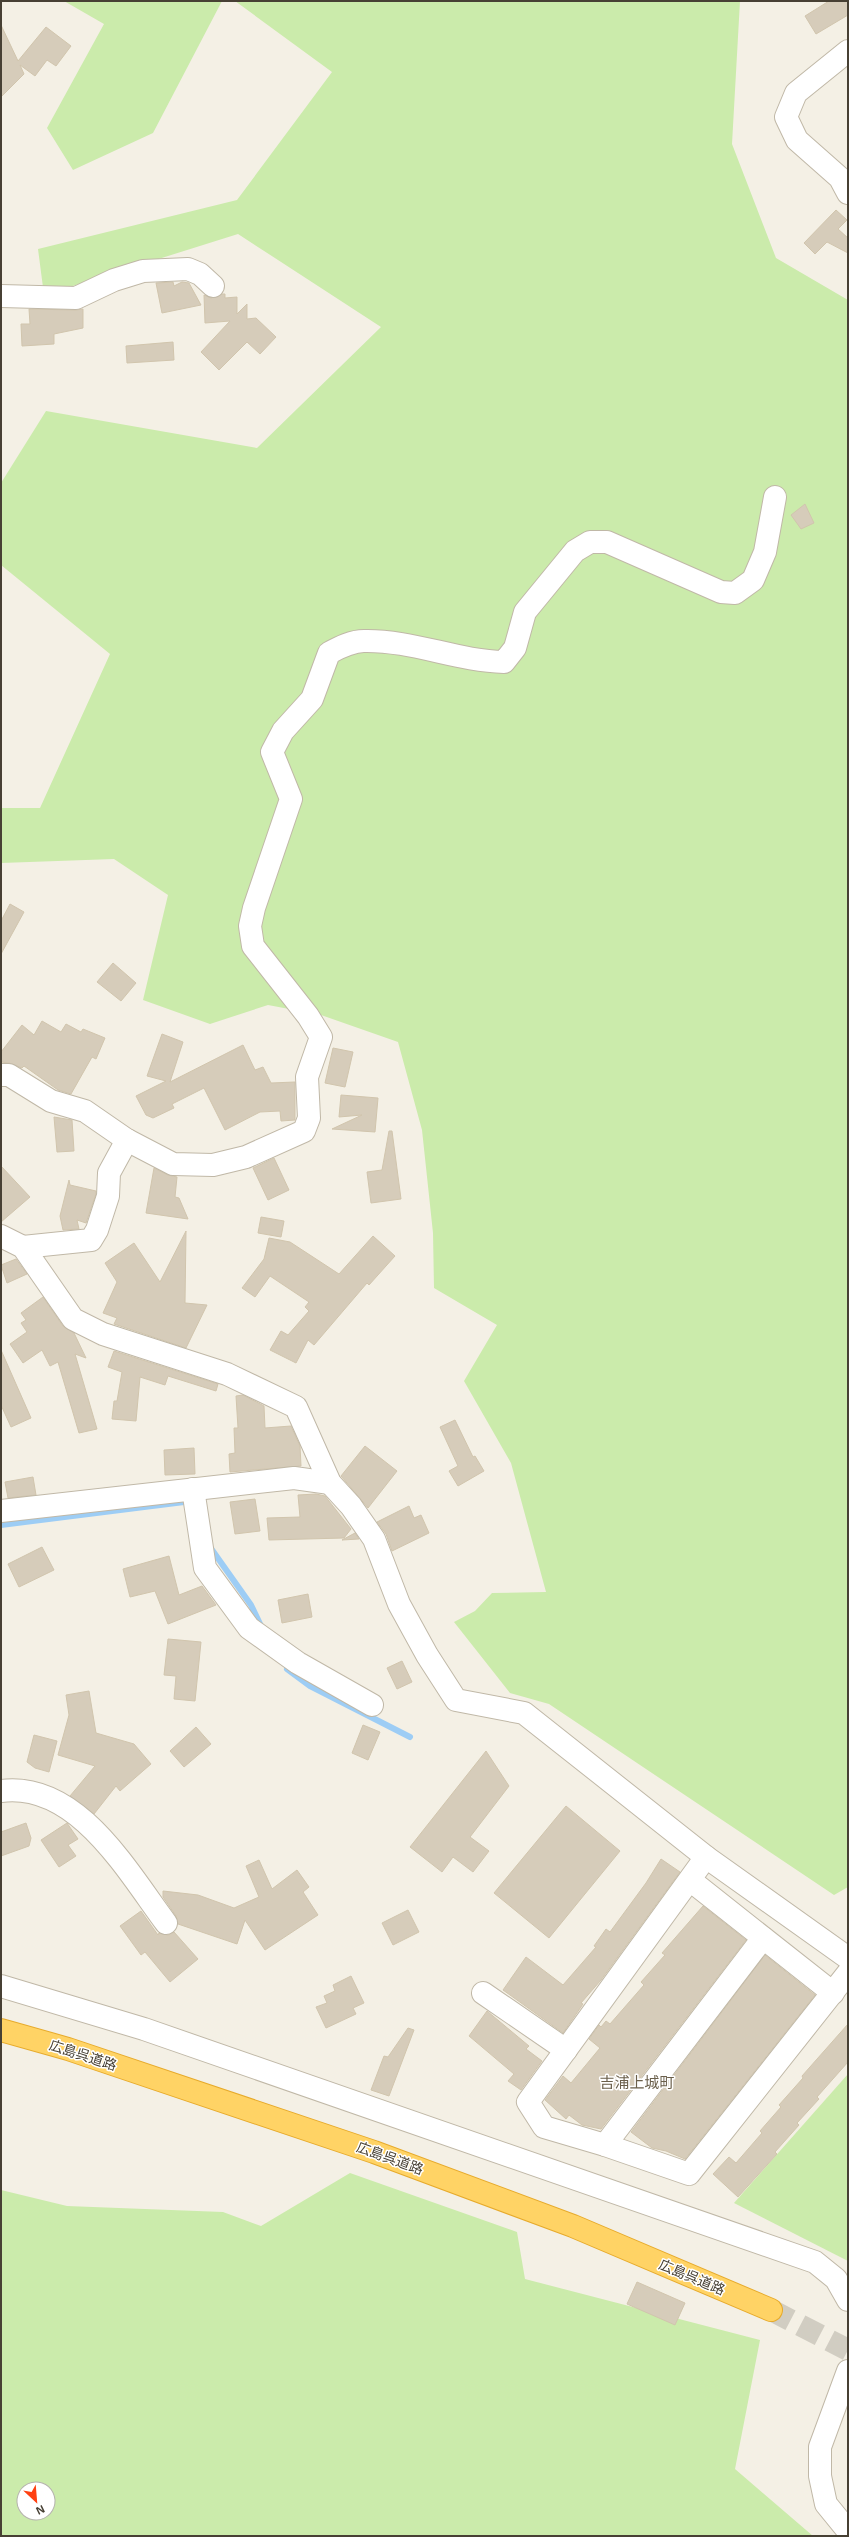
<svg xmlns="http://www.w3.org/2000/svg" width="849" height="2537" font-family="Helvetica,'Noto Sans JP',sans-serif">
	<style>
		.green { fill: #cbebab; fill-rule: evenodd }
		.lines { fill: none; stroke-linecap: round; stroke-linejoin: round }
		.stream { stroke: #9dcdf5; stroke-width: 6 }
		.building { fill: #d6ccba; stroke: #d1c5ad }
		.highway-tunnel { stroke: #d1cdc2; stroke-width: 22; stroke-dasharray: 22 11; stroke-linecap: butt }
		.minor-casing { stroke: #c0b8a7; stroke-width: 24 }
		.highway-casing { stroke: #e7ab2c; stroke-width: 24 }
		.minor { stroke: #fff; stroke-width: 22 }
		.highway { stroke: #ffd365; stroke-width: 22 }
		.labels { text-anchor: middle; stroke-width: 3; stroke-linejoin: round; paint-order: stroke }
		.street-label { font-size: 14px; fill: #474034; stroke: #fff }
		.neighbourhood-label { font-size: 15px; fill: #6a5f4b; stroke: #fff }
	</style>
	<rect width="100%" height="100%" fill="#f4f0e5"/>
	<g class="green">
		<polygon points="64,1 222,1 153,133 73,170 47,128 104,24"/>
		<polygon points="235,1 740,1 732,144 776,258 848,300 848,1887 834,1895 549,1704 510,1693 454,1622 475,1611 492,1593 546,1592 511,1463 464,1381 497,1325 434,1288 433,1233 422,1130 398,1042 321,1015 268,1005 210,1024 143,1000 168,895 114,859 1,863 1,808 40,808 110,654 1,565 1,483 46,411 257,448 381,327 238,234 44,295 38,249 237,200 332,72"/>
		<polygon points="848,2074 848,2261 734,2203"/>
		<path d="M350 2173 517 2232 525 2279 760 2340 735 2469 813 2536H1V2190L67 2206 223 2212 261 2226ZM24 2489H48V2513H24Z"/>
	</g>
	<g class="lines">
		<g class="stream">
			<polyline points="1,1525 184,1502"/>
			<polyline points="210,1547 251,1605 262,1628"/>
			<polyline points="287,1669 310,1686 410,1737"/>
		</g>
	</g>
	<g class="building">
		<polygon points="829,1 848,1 848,15 816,34 805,16"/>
		<polygon points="1,25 18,61 46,27 71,46 56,66 47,60 35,76 20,65 24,74 1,97"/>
		<polygon points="836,210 847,220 838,229 848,238 848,253 827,242 815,254 804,243"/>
		<polygon points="173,282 174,286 182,282 189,283 201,305 162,313 156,283"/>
		<polygon points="222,294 225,294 225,298 237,297 237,314 247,304 247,319 256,318 276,337 260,354 247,342 219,370 201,352 230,321 205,323 204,295 211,298"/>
		<polygon points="29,309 76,310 83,309 83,328 54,334 54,344 22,346 21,324 30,324"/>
		<polygon points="173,342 174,360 127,363 126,346"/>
		<polygon points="805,504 814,523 801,529 791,515"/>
		<polygon points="10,904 24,912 1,954 1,921"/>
		<polygon points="113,963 136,983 121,1001 97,982"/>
		<polygon points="42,1021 61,1032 66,1024 81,1032 83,1029 105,1038 96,1059 92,1057 71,1094 58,1090 24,1066 22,1068 9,1063 1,1062 1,1052 22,1025 34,1035"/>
		<polygon points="162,1034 183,1042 170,1082 243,1045 255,1070 263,1067 271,1083 295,1082 295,1120 281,1121 280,1111 260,1112 225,1130 204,1088 172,1104 174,1108 153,1118 146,1115 136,1096 166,1081 147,1076"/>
		<polygon points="333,1048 353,1052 345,1087 325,1083"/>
		<polygon points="341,1095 378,1098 375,1132 332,1129 362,1115 339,1117"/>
		<polygon points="54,1117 72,1120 74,1151 57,1152"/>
		<polygon points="389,1131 392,1131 401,1199 371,1203 367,1172 382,1170"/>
		<polygon points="274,1158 289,1190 268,1200 253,1168"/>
		<polygon points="1,1166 30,1197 1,1222"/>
		<polygon points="154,1168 168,1175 177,1177 175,1197 179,1198 188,1219 146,1213"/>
		<polygon points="69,1180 70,1185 96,1191 96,1194 86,1223 77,1220 79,1229 63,1230 60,1216"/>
		<polygon points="261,1217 284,1221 281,1237 258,1233"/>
		<polygon points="186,1231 185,1303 207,1305 186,1348 114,1324 117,1318 103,1313 117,1282 105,1263 134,1243 160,1282"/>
		<polygon points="373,1236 395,1256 369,1285 367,1283 314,1345 308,1340 296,1363 270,1350 281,1331 288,1335 309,1311 305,1307 309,1302 270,1276 255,1297 242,1288 264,1259 269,1238 290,1242 339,1274"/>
		<polygon points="16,1259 27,1274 7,1283 1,1265"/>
		<polygon points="43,1297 63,1326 74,1333 86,1358 75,1354 97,1429 79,1433 58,1362 50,1366 42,1350 23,1363 10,1344 27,1332 21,1323 26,1320 21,1313"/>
		<polygon points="1,1350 31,1418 11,1427 1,1405"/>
		<polygon points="114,1351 218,1384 216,1391 168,1376 165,1385 140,1377 136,1421 112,1419 114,1401 117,1401 122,1372 108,1367"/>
		<polygon points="243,1395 264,1406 265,1428 291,1426 300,1446 301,1466 230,1472 229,1454 235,1453 234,1428 238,1428 236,1396"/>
		<polygon points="455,1420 473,1457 475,1456 484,1471 458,1486 449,1471 458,1466 440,1427"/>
		<polygon points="365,1446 397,1471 368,1508 341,1476"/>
		<polygon points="194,1448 195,1474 165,1475 164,1450"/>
		<polygon points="33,1477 36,1495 8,1498 5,1482"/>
		<polygon points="316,1494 325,1496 351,1529 344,1538 269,1540 267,1518 300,1517 298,1495"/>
		<polygon points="255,1499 260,1531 235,1534 230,1502"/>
		<polygon points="409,1506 414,1518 421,1515 429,1533 392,1551 386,1534 377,1522"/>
		<polygon points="355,1533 359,1539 342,1540"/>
		<polygon points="42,1547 54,1570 19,1587 8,1564"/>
		<polygon points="169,1556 179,1595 202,1586 216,1605 168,1624 155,1591 130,1597 123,1569"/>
		<polygon points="308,1594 312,1617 282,1623 278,1600"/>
		<polygon points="168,1639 201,1642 195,1701 174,1699 176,1676 164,1675"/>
		<polygon points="402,1661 412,1682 397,1689 387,1668"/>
		<polygon points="89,1691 96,1733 134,1744 151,1764 120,1791 116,1786 94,1814 70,1796 95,1766 58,1755 69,1715 66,1695"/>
		<polygon points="363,1725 380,1732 368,1760 352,1753"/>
		<polygon points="196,1727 211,1744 184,1767 170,1751"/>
		<polygon points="34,1735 57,1741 49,1772 35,1768 27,1762"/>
		<polygon points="486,1751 509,1786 470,1837 489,1851 473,1872 453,1857 442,1872 410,1847"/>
		<polygon points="566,1806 620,1851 549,1938 494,1893"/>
		<polygon points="26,1823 31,1838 29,1846 1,1856 1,1832"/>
		<polygon points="67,1823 78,1839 68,1845 76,1856 59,1867 41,1840"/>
		<polygon points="661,1859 680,1872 601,1980 581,2003 583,2004 563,2033 503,1990 526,1957 563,1985 596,1947 594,1946 606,1929 610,1932 646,1883"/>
		<polygon points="259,1860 272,1889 297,1870 309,1887 303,1892 318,1915 265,1950 245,1920 237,1944 178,1924 176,1916 163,1897 163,1891 198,1895 234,1908 259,1897 246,1866"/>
		<polygon points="703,1906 746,1940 601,2129 582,2125 569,2115 566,2119 545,2100 563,2076 571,2083 600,2048 589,2039 599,2025 601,2027 606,2021 610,2024 644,1985 641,1982 665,1955 662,1953"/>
		<polygon points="408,1910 419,1932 393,1945 382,1923"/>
		<polygon points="141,1911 158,1935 159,1933 168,1935 174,1932 198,1959 170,1982 145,1952 141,1955 120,1926"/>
		<polygon points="765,1955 815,1995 685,2159 666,2151 652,2148 631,2132"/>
		<polygon points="351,1976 364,2003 353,2008 356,2014 326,2028 316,2007 327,2003 324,1996 335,1991 333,1985"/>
		<polygon points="487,2011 529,2046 526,2049 542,2061 521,2090 508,2081 514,2074 469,2036"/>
		<polygon points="848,2024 848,2062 817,2097 819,2099 797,2123 799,2125 775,2152 777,2154 738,2197 713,2174 729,2157 736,2163 762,2133 760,2131 781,2107 779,2105 803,2078 802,2076"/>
		<polygon points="408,2028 414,2030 389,2096 371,2090 384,2056 388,2057"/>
		<polygon points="637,2282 685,2303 675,2325 627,2304"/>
	</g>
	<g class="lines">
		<polyline class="highway-tunnel" points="771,2310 848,2350"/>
		<g class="minor-casing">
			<g id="minor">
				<polyline points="848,51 796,93 786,117 797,140 840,178 848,193"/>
				<polyline points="1,296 76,298 114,280 143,271 188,269 200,274 213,286"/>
				<path d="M1 1075H9L51 1101 85 1111 127 1140 173 1164 213 1165 246 1157 304 1131 309 1118 307 1077 321 1037 308 1016 253 946 250 926 254 908 291 799 272 752 283 731 312 699 329 653C340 647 352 641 364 641 412 640 457 661 504 662L515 648 525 612 575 551 590 542H607L721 592 735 593 753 580 765 552 775 497"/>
				<polyline points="1,1236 23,1247 73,1319 103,1334 227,1374 296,1407 330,1483 351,1506 374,1539 399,1604 427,1655 456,1700 524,1713 706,1857 848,1958"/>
				<polyline points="23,1247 91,1240 97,1230 108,1196 109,1173 127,1140"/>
				<polyline points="193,1489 205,1568 249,1628 298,1663 372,1705"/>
				<polyline points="1,1511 294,1478 330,1483"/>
				<path d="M1 1791C77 1781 127 1871 166 1923"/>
				<polyline points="706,1857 528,2102 544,2127 605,2145 689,2174 848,1973"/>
				<polyline points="690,1880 833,1993"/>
				<polyline points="1,1986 144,2029 815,2262 836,2279 848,2300"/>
				<polyline points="483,1993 566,2050"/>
				<polyline points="605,2145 763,1938"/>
				<polyline points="848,2371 820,2447 820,2476 826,2504 848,2531"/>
			</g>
		</g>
		<g class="highway-casing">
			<polyline id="highway" points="1,2030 68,2049 374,2152 573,2226 771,2310"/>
		</g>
		<use href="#minor" class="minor"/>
		<use href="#highway" class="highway"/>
	</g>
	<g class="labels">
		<g class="street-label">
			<text transform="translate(83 2055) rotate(18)" y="5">広島呉道路</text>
			<text transform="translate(390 2158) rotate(20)" y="5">広島呉道路</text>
			<text transform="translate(692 2277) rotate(23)" y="5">広島呉道路</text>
		</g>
		<g class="neighbourhood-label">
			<text x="637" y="2088">吉浦上城町</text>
		</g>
	</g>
	<rect width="849" height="2537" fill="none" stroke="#474034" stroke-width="4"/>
	<g transform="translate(36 2501) rotate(154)"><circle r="19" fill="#ffffff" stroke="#b5b3ae"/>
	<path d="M0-3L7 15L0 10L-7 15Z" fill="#ff4011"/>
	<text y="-6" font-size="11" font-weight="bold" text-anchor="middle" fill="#474034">N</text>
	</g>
</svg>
